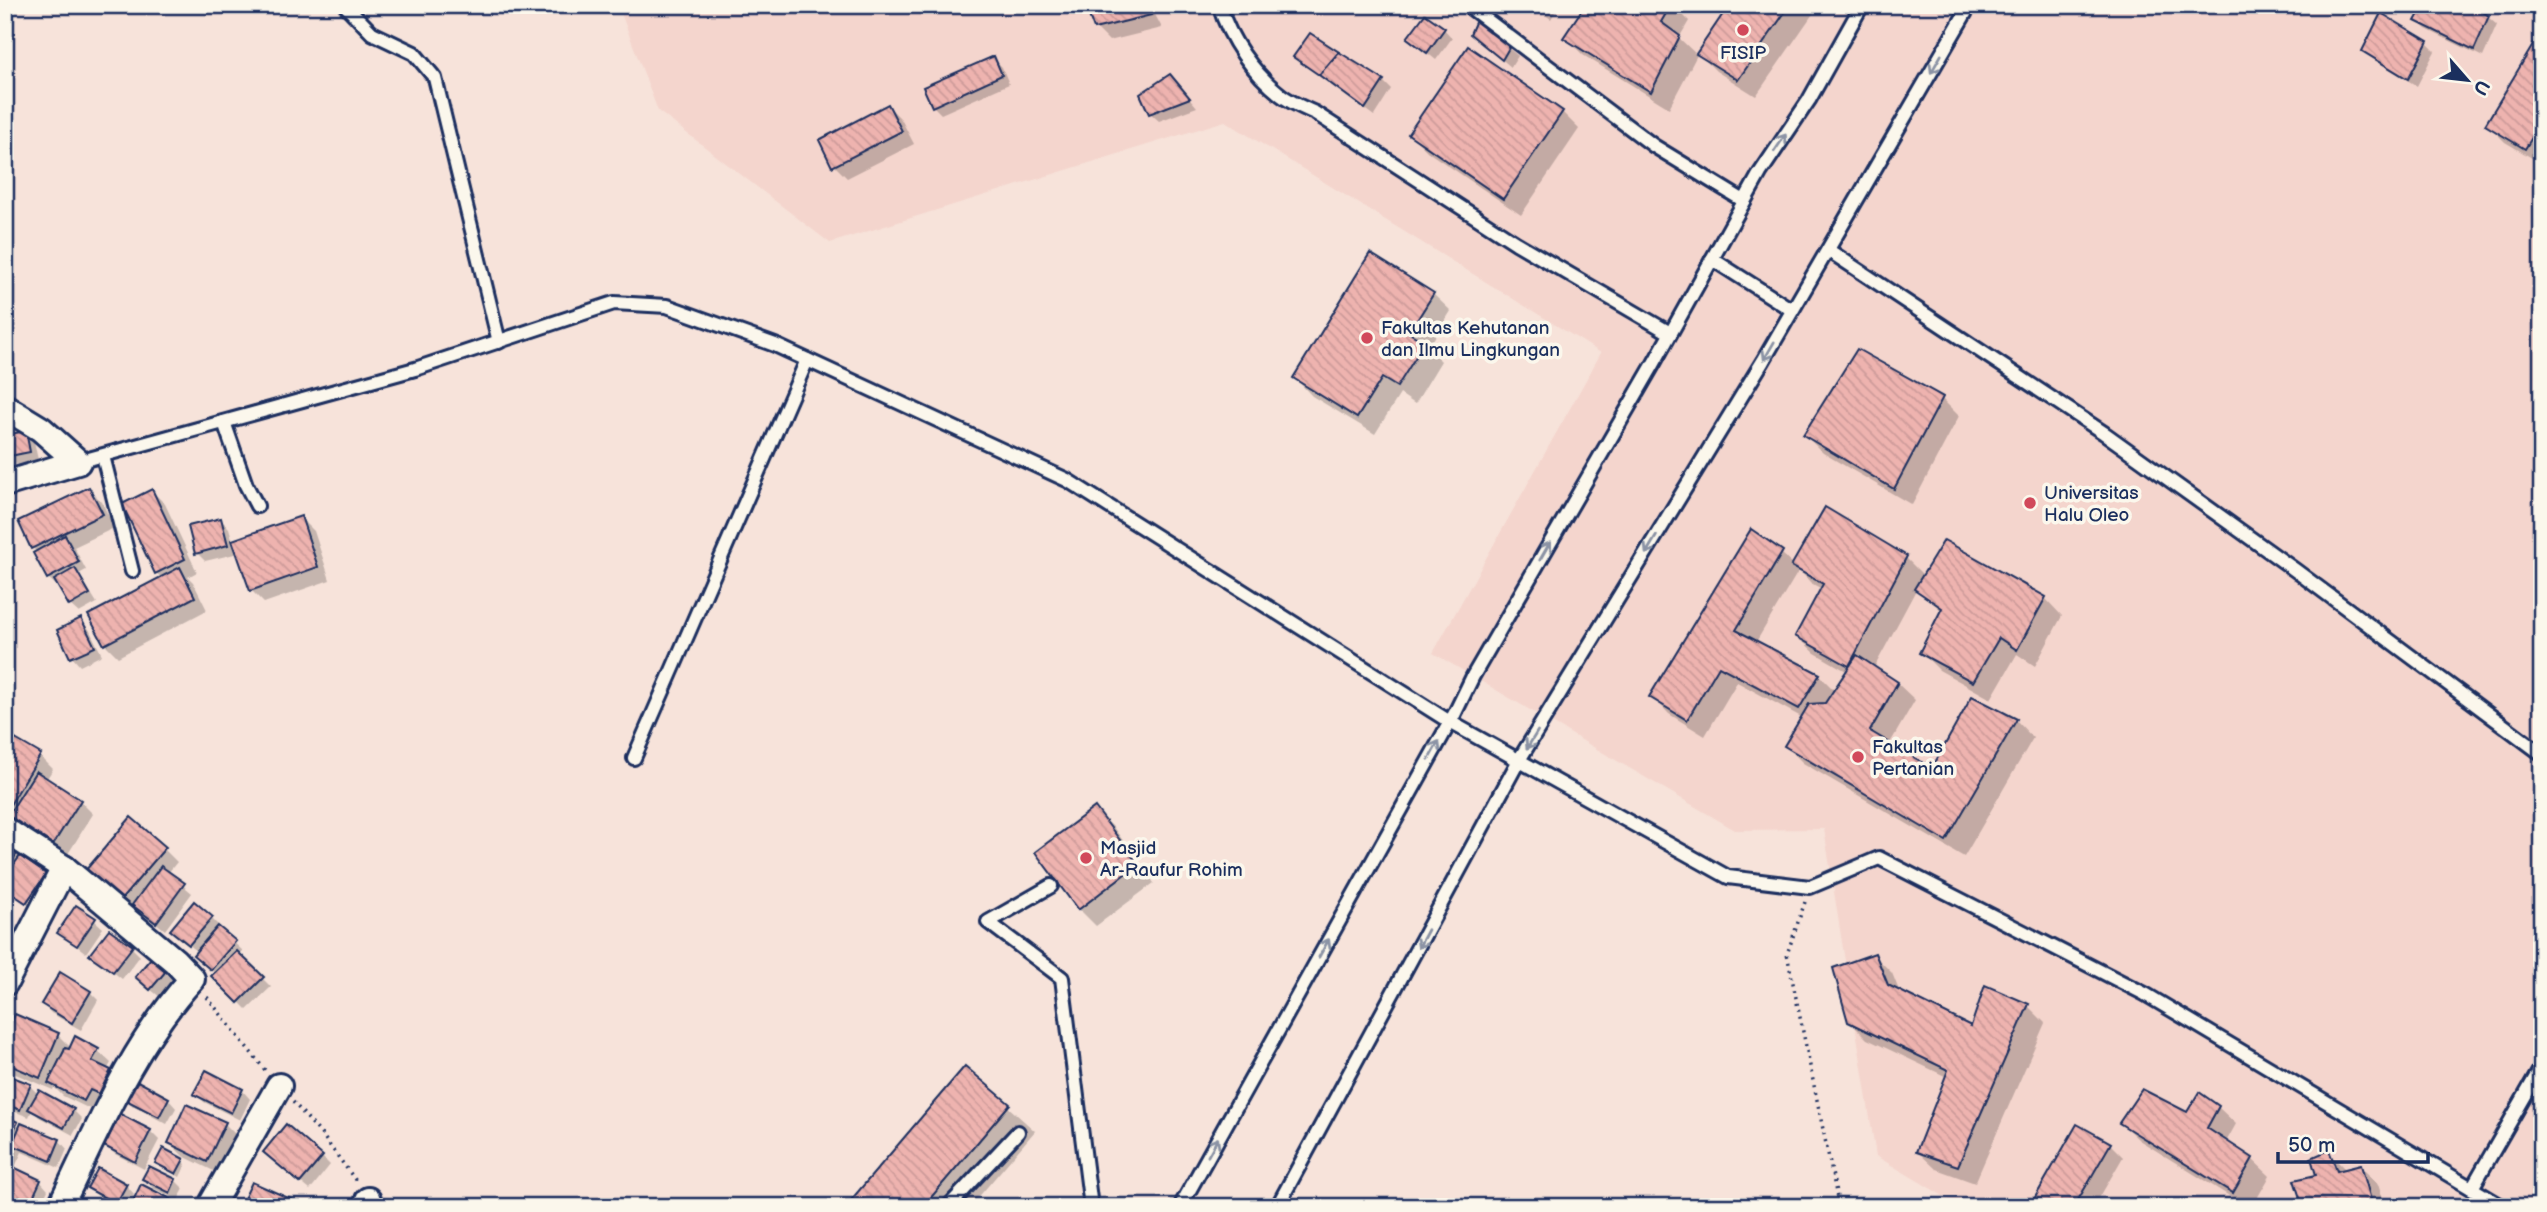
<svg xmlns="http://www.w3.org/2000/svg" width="2547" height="1212" font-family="'Balsamiq Sans',sans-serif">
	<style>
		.built { fill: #f4d5cd }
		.shadow { fill: #0003; fill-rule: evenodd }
		.building { fill: url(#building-back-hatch); stroke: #1b2f5e; stroke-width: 2 }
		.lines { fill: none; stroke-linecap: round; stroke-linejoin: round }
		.lane-casing { stroke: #1b2f5e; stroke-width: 18 }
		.street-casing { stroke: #1b2f5e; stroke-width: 30 }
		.path { stroke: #1b2f5e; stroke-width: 3.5; stroke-dasharray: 2 5; stroke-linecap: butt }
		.lane { stroke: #fbf7ec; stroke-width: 12 }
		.street { stroke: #fbf7ec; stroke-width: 24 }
		.oneway { stroke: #8b93a5 }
		.poi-dot { fill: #d1495b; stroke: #fbf7ec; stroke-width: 2.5 }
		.labels { text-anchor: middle; stroke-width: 7; stroke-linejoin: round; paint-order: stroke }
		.poi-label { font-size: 19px; fill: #1b2f5e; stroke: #fbf7ec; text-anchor: start }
	</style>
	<defs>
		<pattern id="building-back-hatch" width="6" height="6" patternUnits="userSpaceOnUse" patternTransform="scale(1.75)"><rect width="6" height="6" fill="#eeb3af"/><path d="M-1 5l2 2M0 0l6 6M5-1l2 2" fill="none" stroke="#cc9a99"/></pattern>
	</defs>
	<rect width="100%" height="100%" fill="#f7e3da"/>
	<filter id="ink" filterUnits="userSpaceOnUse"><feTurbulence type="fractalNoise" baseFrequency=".0143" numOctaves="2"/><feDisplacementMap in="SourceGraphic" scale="14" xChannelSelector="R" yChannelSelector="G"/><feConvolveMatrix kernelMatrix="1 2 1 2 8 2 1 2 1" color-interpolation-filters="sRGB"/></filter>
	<g filter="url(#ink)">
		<polygon class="built" points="618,5 2542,5 2542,1207 1962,1207 1876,1156 1824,829 1735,830 1433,653 1601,353 1225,121 830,243 658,111"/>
		<g class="shadow">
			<polygon points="1087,5 1150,5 1162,28 1109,41 1096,28"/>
			<polygon points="1531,5 1559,5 1551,19"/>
			<polygon points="1587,5 1673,5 1689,21 1679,38 1697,55 1669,108 1583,55 1566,38"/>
			<polygon points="1731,5 1819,5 1756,96 1716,71 1699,54"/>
			<polygon points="2488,17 2497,25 2483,57 2426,29 2417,21"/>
			<polygon points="1476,22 1518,56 1511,67 1481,42"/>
			<polygon points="1444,29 1452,38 1436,60 1409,38"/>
			<polygon points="2542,33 2542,164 2505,142 2488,125"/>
			<polygon points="2427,43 2435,51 2417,86 2373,59 2364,50"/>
			<polygon points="1295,57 1383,81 1391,89 1374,116"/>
			<polygon points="993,58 1002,67 1009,84 941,114 933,106"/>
			<polygon points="1178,85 1197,107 1159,121 1150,113"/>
			<polygon points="888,106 901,119 914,144 847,178 834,165"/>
			<polygon points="1562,112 1579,129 1521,215 1428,152 1410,134"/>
			<polygon points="1433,294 1451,311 1428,348 1441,361 1415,404 1400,394 1375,434 1312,396 1295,378"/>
			<polygon points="1942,399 1959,416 1912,505 1823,453 1805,435"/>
			<polygon points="25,433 34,441 38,460 9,466 5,462 5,437"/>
			<polygon points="89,489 102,502 114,528 74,547 86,570 79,574 97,603 79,613 70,605 59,585 57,586 48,578 37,552 33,548"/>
			<polygon points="152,491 165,504 197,572 188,577 193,582 207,610 118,657 105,644 162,578 156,573"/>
			<polygon points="301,518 314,531 330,580 264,603 251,590 239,553 205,561 197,553 221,520 229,528 233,542"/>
			<path d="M1781 553 1794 565 1906 558 1924 576 2045 598 2062 616 2035 666 2017 654 1991 699 1939 670 1921 652 1942 611 1917 588 1874 668 1897 683 1915 700 1889 745 1932 770 2016 720 2033 738 1964 857 1803 763 1786 746 1803 718 1737 682 1705 736 1669 714 1652 696ZM1799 570 1811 583 1822 589 1797 636 1815 653 1848 672 1835 691 1819 675 1756 642Z"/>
			<polygon points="81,620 89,629 102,655 80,666 72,657 59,630"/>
			<polygon points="5,735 40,756 53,769 46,780 80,801 93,814 66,857 5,819"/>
			<polygon points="1095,809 1113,827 1154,883 1096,926 1079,909"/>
			<polygon points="164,849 177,862 168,873 192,893 165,930 138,908 134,913 101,884"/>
			<polygon points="17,853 53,884 35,910 5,888 14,868 5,861"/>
			<polygon points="211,918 220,927 218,928 243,951 239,955 271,987 247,1010 214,976 216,974 204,964 198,952 181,938"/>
			<polygon points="94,920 103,928 86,953 60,933"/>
			<polygon points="131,947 140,956 122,979 92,955"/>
			<polygon points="1874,955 1892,973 1900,993 1972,1028 2028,1006 2045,1023 1975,1183 1936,1169 1918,1152 1947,1077 1867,1039 1849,1021"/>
			<polygon points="151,961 174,981 160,997 146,986"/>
			<polygon points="90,992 98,1000 81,1030 51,1013 43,1004"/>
			<polygon points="16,1017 58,1035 71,1048 97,1050 111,1063 107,1070 123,1085 98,1113 63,1096 54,1087 53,1090 11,1072 5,1066 5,1043"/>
			<polygon points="965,1068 1035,1131 970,1207 847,1207"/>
			<polygon points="5,1076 30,1086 38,1094 39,1092 73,1110 82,1119 73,1135 39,1117 32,1110 29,1117 5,1108"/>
			<polygon points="242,1090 250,1099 240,1120 204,1102 196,1094"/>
			<polygon points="124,1097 168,1099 176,1108 167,1124 133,1106"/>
			<polygon points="2218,1107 2236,1124 2226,1142 2252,1159 2270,1176 2252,1207 2247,1207 2139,1140 2121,1123 2188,1114"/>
			<polygon points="5,1118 21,1128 59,1140 67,1149 59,1168 22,1152 14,1169 40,1181 48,1190 40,1207 25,1207 5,1197"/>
			<polygon points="225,1124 238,1137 220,1174 183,1156 170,1143"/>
			<polygon points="150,1131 159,1140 144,1169 115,1154 106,1146"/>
			<polygon points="2110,1144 2123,1157 2094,1207 2041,1207 2035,1201"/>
			<polygon points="2328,1152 2347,1171 2361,1167 2378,1184 2385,1207 2304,1207"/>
			<polygon points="322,1157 330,1165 310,1190 274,1160"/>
			<polygon points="182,1161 186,1164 180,1177 157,1163"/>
			<polygon points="144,1179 175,1180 184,1189 178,1200 153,1188"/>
			<polygon points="126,1185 134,1194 127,1207 117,1207 98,1196 89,1188"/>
			<polygon points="72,1198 81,1202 85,1207 67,1207"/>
		</g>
		<g class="building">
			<polygon points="1085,5 1145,5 1151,15 1094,29"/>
			<polygon points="1585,5 1671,5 1661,22 1680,36 1651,92 1563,38"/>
			<polygon points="1729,5 1790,5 1738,80 1696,54"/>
			<polygon points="2424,5 2472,5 2489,16 2474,50 2415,21"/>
			<polygon points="2381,13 2428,41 2408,79 2362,51"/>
			<polygon points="1425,14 1445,28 1427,53 1407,38"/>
			<polygon points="1476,20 1510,46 1502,60 1470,34"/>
			<polygon points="2542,30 2542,121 2525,149 2485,125"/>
			<polygon points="1310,33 1339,52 1319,75 1293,57"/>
			<polygon points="1468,46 1563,111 1503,199 1408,134"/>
			<polygon points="1339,52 1384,80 1365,109 1319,75"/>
			<polygon points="994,56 1002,75 932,107 923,87"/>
			<polygon points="1170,74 1190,98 1149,114 1140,94"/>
			<polygon points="888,104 902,131 832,167 819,140"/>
			<polygon points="1370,253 1434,293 1409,333 1425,342 1397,387 1382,378 1357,418 1293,378"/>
			<polygon points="1857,349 1943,397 1894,489 1803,435"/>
			<polygon points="26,431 30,452 5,457 5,435"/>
			<polygon points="89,487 103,514 31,549 18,521"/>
			<polygon points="152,489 185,559 155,574 122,504"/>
			<polygon points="1825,507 1907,556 1849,666 1795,636 1823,584 1791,566"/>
			<polygon points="301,516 318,567 250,591 232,540"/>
			<polygon points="221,518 228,545 195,554 188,526"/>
			<polygon points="1751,529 1783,551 1736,630 1820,674 1799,709 1719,666 1687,720 1649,697"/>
			<polygon points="65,535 79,562 47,579 33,553"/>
			<polygon points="1944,540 2046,597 2017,650 1999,638 1973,682 1919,653 1942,608 1914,589"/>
			<polygon points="180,567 195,597 104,645 88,615"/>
			<polygon points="75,568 90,594 69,606 54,580"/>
			<polygon points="81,618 95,647 70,658 57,630"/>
			<polygon points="1857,655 1898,682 1870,731 1932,768 1972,696 2017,719 1946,841 1784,746 1809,704 1825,703"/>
			<polygon points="5,733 41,754 5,813"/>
			<polygon points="36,771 81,800 52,846 7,817"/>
			<polygon points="1095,807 1138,864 1078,910 1035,852"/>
			<polygon points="131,817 166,847 120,901 85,871"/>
			<polygon points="5,843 18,852 9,865 5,862"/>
			<polygon points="20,856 46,874 26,903 5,889 5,877"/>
			<polygon points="161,866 185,883 156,923 132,905"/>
			<polygon points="194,901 213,917 189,945 170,930"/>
			<polygon points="76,905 96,918 77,946 57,933"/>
			<polygon points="218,926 236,941 211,970 193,955"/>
			<polygon points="109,929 133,946 113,972 89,955"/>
			<polygon points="237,951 264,977 238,1003 211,976"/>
			<polygon points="1875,953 1888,985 1971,1026 1985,985 2029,1004 1958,1166 1916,1152 1948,1070 1848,1022 1833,968"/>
			<polygon points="151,958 166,971 150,990 135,977"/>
			<polygon points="60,972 91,991 72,1023 41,1004"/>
			<polygon points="15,1014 59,1033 40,1078 5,1063 5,1038"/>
			<polygon points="75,1036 99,1049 92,1061 111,1070 99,1094 90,1090 84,1101 48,1083 64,1051 65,1048 69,1049"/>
			<polygon points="965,1066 1010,1104 923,1207 845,1207"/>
			<polygon points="206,1070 243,1089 231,1113 193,1094"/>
			<polygon points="5,1074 31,1084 20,1110 5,1104"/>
			<polygon points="132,1078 169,1098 159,1117 122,1098"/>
			<polygon points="2142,1089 2187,1112 2199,1092 2219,1106 2207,1128 2253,1158 2233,1193 2119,1123"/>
			<polygon points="39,1090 74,1109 64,1128 28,1109"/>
			<polygon points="186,1104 226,1122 207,1162 168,1143"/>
			<polygon points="120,1114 151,1130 135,1162 104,1146"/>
			<polygon points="5,1116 18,1122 5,1147"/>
			<polygon points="21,1123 60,1139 51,1161 12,1145"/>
			<polygon points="286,1124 323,1156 300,1183 263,1152"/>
			<polygon points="2077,1124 2111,1143 2074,1207 2043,1207 2033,1201"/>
			<polygon points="163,1148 184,1159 176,1174 155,1163"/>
			<polygon points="2329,1150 2337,1171 2361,1165 2373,1207 2303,1207 2294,1180 2316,1175 2311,1158"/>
			<polygon points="5,1163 41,1180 29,1206 5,1194"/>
			<polygon points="149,1166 176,1179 170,1193 142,1179"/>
			<polygon points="98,1168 127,1184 116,1204 87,1188"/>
			<polygon points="252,1182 293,1200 290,1207 240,1207"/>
			<polygon points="141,1184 179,1203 176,1207 130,1207"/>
		</g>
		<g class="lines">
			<g class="lane-casing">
				<g id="lane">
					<polyline points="345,5 372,33 414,53 435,78 499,342"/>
					<path d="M1219 5C1230 40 1253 73 1281 95 1291 103 1304 108 1315 113L1516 243 1670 333"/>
					<polyline points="1467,5 1654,146 1744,201"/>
					<polyline points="1828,250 2104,433 2295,570 2542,754"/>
					<polyline points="1712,259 1792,310"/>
					<polyline points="224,422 246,485 257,506"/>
					<polyline points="103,456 132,571"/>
					<polyline points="78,462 415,369 614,303 667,306 775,345 1067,480 1450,722 1728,877 1810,887 1879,858 2145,994 2503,1207"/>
					<polyline points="634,758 807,360"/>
					<polyline points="1051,886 988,922 1062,978 1091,1207"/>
					<polyline points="2472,1188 2542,1066"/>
					<polyline points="948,1207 1018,1132"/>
					<polyline points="1180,1207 1455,713 1473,676 1653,365 1760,173 1809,100 1862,5"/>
					<polyline points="1277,1207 1519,760 1763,361 1970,5"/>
				</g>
			</g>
			<g class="street-casing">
				<g id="street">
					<polyline points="5,407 41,429 78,462 5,484"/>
					<path d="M5 830 64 868 175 961 192 979C133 1044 98 1128 60 1207"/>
					<polyline points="5,983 64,868"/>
					<polyline points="368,1200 368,1207"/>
					<polyline points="210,1207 279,1086"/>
				</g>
			</g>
			<g class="path">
				<polyline points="1805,902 1787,954 1839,1207"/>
				<polyline points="207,997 265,1070"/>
				<polyline points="293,1102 322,1135 356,1181"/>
			</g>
			<use href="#lane" class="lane"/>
			<use href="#street" class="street"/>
		</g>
		<defs><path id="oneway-shaft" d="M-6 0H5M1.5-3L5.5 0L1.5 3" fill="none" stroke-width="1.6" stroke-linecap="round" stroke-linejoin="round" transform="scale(1.75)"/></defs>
		<g class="oneway">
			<use href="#oneway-shaft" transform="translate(1936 64) rotate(120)"/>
			<use href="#oneway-shaft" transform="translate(1780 143) rotate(-56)"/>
			<use href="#oneway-shaft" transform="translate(1769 351) rotate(120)"/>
			<use href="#oneway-shaft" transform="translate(1651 545) rotate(121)"/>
			<use href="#oneway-shaft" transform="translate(1545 551) rotate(-60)"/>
			<use href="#oneway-shaft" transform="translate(1532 740) rotate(122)"/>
			<use href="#oneway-shaft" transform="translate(1434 750) rotate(-61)"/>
			<use href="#oneway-shaft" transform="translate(1423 939) rotate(118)"/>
			<use href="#oneway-shaft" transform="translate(1324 948) rotate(-61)"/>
			<use href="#oneway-shaft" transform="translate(1213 1147) rotate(-61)"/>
		</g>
	</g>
	<g class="poi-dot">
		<circle cx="1743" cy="30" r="7"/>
		<circle cx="1367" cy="338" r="7"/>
		<circle cx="2030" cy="503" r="7"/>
		<circle cx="1858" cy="757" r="7"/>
		<circle cx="1086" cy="858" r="7"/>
	</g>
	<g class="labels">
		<g class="poi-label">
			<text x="1743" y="59" text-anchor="middle">FISIP</text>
			<text x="1381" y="334">Fakultas Kehutanan<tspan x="1381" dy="22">dan Ilmu Lingkungan</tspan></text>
			<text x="2044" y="499">Universitas<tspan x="2044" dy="22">Halu Oleo</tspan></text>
			<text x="1872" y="753">Fakultas<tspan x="1872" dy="22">Pertanian</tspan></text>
			<text x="1100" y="854">Masjid<tspan x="1100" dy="22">Ar-Raufur Rohim</tspan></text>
		</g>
	</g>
	<rect width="2547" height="1212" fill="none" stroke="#fbf7ec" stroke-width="28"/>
	<rect x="14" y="14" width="2519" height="1184" fill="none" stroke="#1b2f5e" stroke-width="2.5" filter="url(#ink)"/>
	<g transform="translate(2467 80) rotate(118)" stroke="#fbf7ec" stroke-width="5" paint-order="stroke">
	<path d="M0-5L12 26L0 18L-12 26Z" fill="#1b2f5e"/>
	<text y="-10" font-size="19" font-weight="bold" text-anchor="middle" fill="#1b2f5e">U</text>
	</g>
	<path d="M2278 1152v10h150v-10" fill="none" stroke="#1b2f5e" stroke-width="3.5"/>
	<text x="2288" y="1152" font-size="21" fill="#1b2f5e" stroke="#fbf7ec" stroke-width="5" paint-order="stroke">50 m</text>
</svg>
